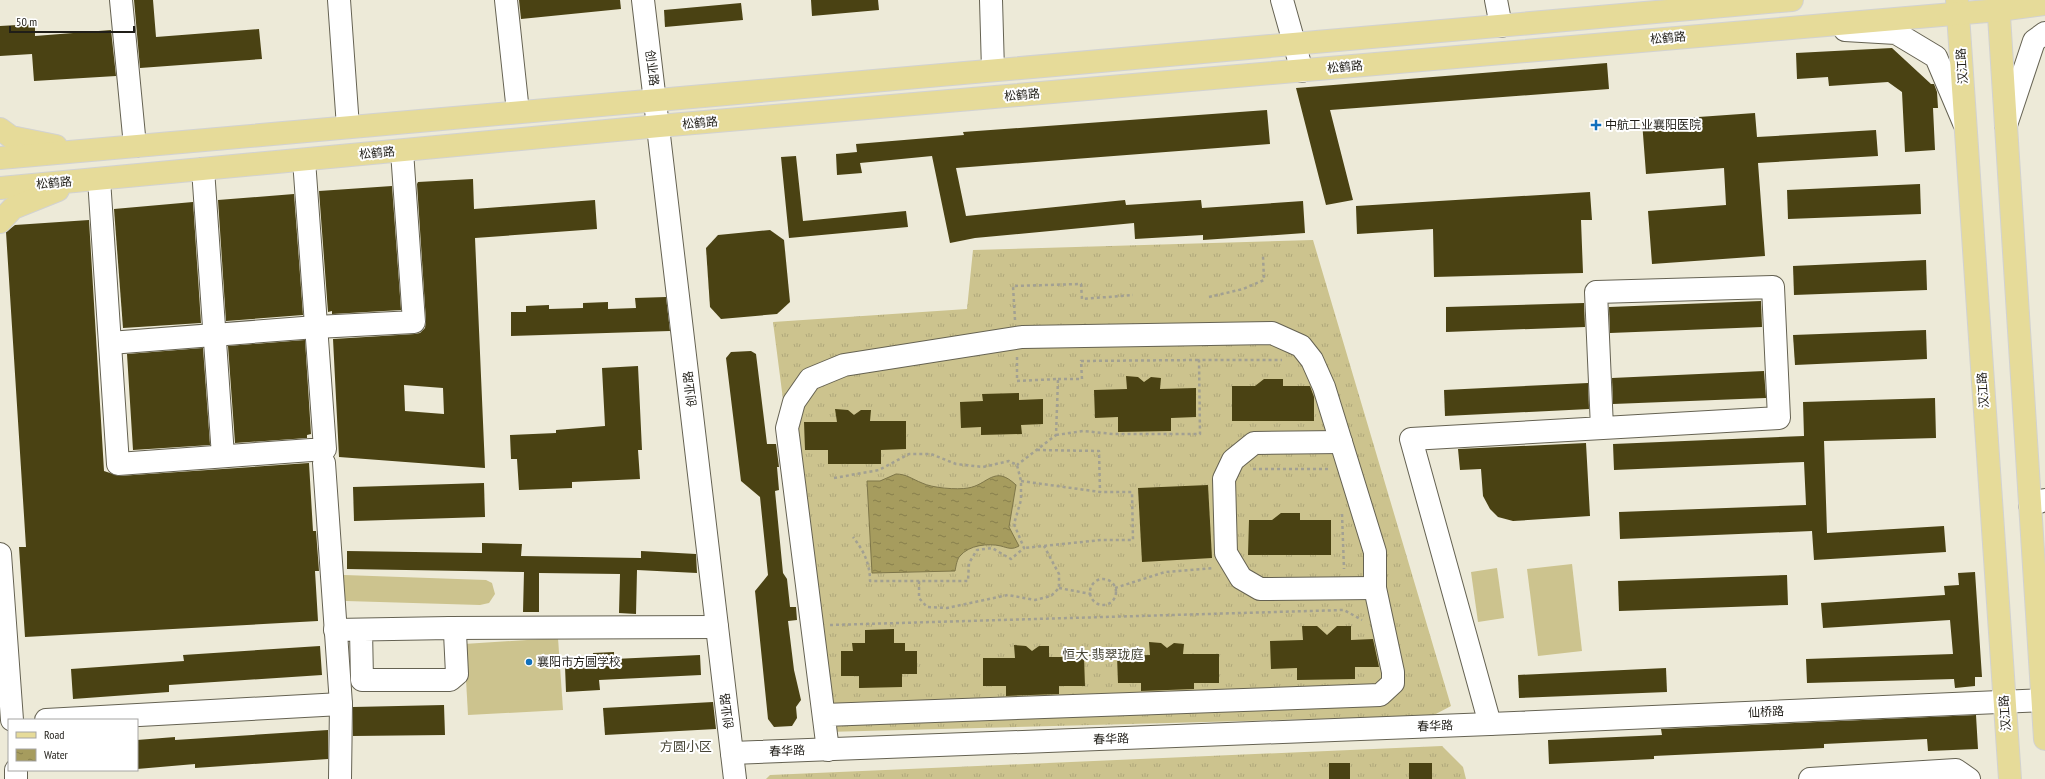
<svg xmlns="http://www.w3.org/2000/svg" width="2045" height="779" font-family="'PT Sans Narrow','Noto Sans SC',sans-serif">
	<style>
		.grass { fill: url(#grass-tufts) }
		.pitch { fill: #ccc38e }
		.water { fill: url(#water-ripples); stroke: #7e7649 }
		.building { fill: #4a4213; fill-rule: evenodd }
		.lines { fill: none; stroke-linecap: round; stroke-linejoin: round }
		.minor-casing { stroke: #656252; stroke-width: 24 }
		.major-casing { stroke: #d2d2d1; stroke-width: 24 }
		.path { stroke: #a2a092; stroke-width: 2.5; stroke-dasharray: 3 3; stroke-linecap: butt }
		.minor { stroke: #fff; stroke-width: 22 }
		.major { stroke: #e6db99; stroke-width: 22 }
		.poi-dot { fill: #1070bc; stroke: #fff; stroke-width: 1.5 }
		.labels { text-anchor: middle; stroke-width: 4; stroke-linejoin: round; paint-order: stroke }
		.street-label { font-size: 12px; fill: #201e18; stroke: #fff }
		.poi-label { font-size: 12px; fill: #201e18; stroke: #fff; text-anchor: start }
		.neighbourhood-label { font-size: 13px; fill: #474536; stroke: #fff }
	</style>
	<defs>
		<pattern id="grass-tufts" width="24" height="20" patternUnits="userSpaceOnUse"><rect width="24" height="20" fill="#ccc38e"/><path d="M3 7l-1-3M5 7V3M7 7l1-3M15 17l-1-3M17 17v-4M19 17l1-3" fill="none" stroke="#afa77a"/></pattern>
		<pattern id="water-ripples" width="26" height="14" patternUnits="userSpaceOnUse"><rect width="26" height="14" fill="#a69c5e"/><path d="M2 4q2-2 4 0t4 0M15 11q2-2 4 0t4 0" fill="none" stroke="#877f4d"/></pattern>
	</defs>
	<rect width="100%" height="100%" fill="#edead8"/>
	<g class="grass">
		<polygon points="1313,240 1451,706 1432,716 826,732 773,322 967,309 973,250"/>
		<polygon points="1442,746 1463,767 1466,779 766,779 770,775"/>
	</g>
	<g class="pitch">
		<polygon points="1572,564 1582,651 1538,656 1527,569"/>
		<polygon points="1497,568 1504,618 1478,622 1471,572"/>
		<polygon points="344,575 486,580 492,583 495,594 489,603 480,605 346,601 337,595 340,577"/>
		<polygon points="558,638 563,710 468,715 464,644"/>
	</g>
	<path class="water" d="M896 474C906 474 912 479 922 483 932 488 957 490 968 488 988 485 994 464 1016 485L1009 527 1019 546C1012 550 1008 548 1001 546 988 543 969 545 960 556 957 559 956 566 955 571L872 573 867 481H880Z"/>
	<g class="building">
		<polygon points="134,0 153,0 156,37 259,29 262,59 140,68"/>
		<polygon points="519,0 620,0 621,9 521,19"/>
		<polygon points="811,0 878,0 879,10 812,16"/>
		<polygon points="741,3 743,20 665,27 664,10"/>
		<polygon points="35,24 35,36 111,30 116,76 34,81 32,54 0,56 0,26"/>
		<polygon points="1892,48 1931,84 1934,84 1937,92 1938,108 1933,108 1935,150 1905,152 1902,92 1888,82 1829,86 1828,77 1797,79 1796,53"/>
		<polygon points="1607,63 1609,89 1330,110 1353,200 1326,205 1296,88"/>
		<polygon points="1267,110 1270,144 956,168 966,216 1125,200 1126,205 1201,200 1202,208 1303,201 1305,233 1203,240 1203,235 1135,239 1134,223 975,238 950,243 932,156 860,163 862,173 837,175 836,154 857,152 856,144 964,135 963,132"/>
		<polygon points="1755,113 1757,137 1876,130 1878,156 1758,163 1765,256 1652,264 1648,211 1726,205 1724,168 1646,174 1642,121"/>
		<polygon points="796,156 803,221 906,211 908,227 789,238 781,157"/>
		<path d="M473 179 474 209 595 200 597 229 475 238 485 468 339 457 333 339 415 334 420 333 425 328 426 321 417 184 418 182ZM404 385 443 388 444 414 405 411Z"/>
		<polygon points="1920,184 1921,214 1788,219 1787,190"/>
		<polygon points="392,186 401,310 332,314 332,311 328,312 319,191"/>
		<polygon points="1590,192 1592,220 1581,220 1583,273 1434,277 1433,229 1357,234 1356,206"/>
		<polygon points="294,194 303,315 226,321 218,200"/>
		<polygon points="193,202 201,323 123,328 114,209"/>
		<polygon points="89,220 104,471 119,476 309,463 313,531 316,531 319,571 315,571 318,621 25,637 19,547 26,547 6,232 15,225"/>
		<polygon points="770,230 784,240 790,302 777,314 721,319 710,307 706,248 718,235"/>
		<polygon points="1926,260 1927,290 1794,295 1793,266"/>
		<polygon points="666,297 670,331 511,336 511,312 526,312 526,306 549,305 549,309 583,308 583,303 608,302 608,309 636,308 635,298"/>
		<polygon points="1761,301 1762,327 1610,333 1609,307"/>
		<polygon points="1584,303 1585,327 1446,332 1446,307"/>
		<polygon points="1926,330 1927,359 1795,365 1793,335"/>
		<polygon points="305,340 311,434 307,435 307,438 235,443 228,346"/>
		<polygon points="203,348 210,445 133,450 127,354"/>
		<polygon points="751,351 756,354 767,444 776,444 779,467 777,467 779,490 775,491 783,573 787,579 790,607 796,607 797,620 788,621 794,670 801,700 796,707 797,718 792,726 774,727 768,719 755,591 768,575 760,497 741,481 726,358 731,352"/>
		<polygon points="638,366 642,450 638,450 640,479 572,482 572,488 519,490 517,459 511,459 510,435 556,433 556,430 605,426 602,368"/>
		<polygon points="1764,371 1766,398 1613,404 1612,378"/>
		<polygon points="1126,376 1138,377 1144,382 1151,377 1161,378 1160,389 1196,388 1196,417 1171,418 1171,431 1118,432 1118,417 1095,418 1094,390 1127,389"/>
		<polygon points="1264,379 1283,379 1283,386 1310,386 1314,397 1314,421 1232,421 1232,386 1255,386"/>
		<polygon points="1588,383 1589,409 1445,416 1444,390"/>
		<polygon points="1019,393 1019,400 1043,399 1043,424 1021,425 1022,434 981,435 981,427 961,428 960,402 983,401 982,394"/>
		<polygon points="1935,398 1936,438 1824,441 1827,533 1944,526 1946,552 1814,560 1812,531 1620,539 1619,512 1806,505 1804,462 1614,470 1613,444 1804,436 1803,402"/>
		<polygon points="835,409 848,410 854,415 861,410 871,410 870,421 906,421 906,449 881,450 881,464 828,464 828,450 805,450 804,422 837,422"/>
		<polygon points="1586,443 1590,516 1513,521 1498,517 1490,509 1483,496 1481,469 1460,470 1458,449"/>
		<polygon points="484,483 485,517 354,521 353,487"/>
		<polygon points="1208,485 1212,558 1142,562 1138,488"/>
		<polygon points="1281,513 1300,513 1300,520 1331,520 1331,555 1248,555 1249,520 1272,520"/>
		<polygon points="482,543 522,544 521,556 641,558 641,551 696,554 697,573 637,570 636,614 619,613 620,574 539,573 539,612 523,612 524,572 347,569 347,551 482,553"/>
		<polygon points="1975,572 1982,677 1975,677 1975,686 1955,688 1954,679 1807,683 1806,659 1953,654 1950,620 1823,628 1821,603 1945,595 1944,586 1959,585 1958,573"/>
		<polygon points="1787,575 1788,605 1619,611 1618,581"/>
		<polygon points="1302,626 1317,626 1327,635 1337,626 1351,626 1351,640 1373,639 1379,667 1355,667 1355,679 1297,680 1297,668 1271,669 1270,641 1303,640"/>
		<polygon points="894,629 894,643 905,643 905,651 917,651 917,674 902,674 902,687 859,688 859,676 841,676 841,651 853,651 852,643 865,643 865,630"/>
		<polygon points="1149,642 1161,643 1167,648 1174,643 1184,644 1183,654 1219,654 1219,683 1194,683 1194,689 1141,691 1141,683 1118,683 1117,656 1150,655"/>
		<polygon points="1014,645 1026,646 1032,651 1039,646 1049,646 1049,657 1084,657 1085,686 1059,686 1059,694 1006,696 1006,686 983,686 983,658 1015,658"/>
		<polygon points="320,646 322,675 169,685 169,692 73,699 71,669 184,661 183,655"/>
		<polygon points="614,652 614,659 700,655 701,675 599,680 600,690 566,692 565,666 593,664 593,653"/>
		<polygon points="1666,668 1667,692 1519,698 1518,675"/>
		<polygon points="713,702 716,729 605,735 603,708"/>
		<polygon points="444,705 445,735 353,736 353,707"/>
		<polygon points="1976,715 1978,749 1928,751 1927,739 1824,744 1824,748 1654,756 1654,759 1549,764 1548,740 1662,735 1661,729"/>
		<polygon points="328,730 328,759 195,768 195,764 137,769 137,740 175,737 175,740"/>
		<rect x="1329" y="763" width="21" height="16"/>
		<rect x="1409" y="763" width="23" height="16"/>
	</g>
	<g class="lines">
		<g class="minor-casing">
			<g id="minor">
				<polyline points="121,0 135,146"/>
				<polyline points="339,0 348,127"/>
				<polyline points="506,0 518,112"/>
				<polyline points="643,0 735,779"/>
				<polyline points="991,0 993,70"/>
				<polyline points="1282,0 1302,71"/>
				<polyline points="1496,0 1501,26"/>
				<polyline points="1845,30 1896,33 1936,57 1964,123"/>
				<polyline points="2006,125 2034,41 2045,33"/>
				<polyline points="203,169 223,456"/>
				<polyline points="99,179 118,464 325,449 304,160"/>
				<polyline points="110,343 316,327 414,322 402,151"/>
				<polyline points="1341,442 1254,443 1233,460 1224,479 1226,553 1241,578 1260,589 1375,588"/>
				<polyline points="324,463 341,704 340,779"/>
				<polyline points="2030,505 2045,500"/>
				<polyline points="0,554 12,720"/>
				<polyline points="450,628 717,627"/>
				<polyline points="335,630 450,628 455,633 457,674 450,680 362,680 361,630"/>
				<polyline points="824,715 1380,695 1393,683 1393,672 1375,588 1375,552 1324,387 1312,360 1301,346 1272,333 1022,337 844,365 810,379 794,402 787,428 828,750"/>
				<polyline points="46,720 341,704"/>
				<polyline points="1490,724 1411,439 1779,418 1773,287 1596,292 1602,428"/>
				<polyline points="732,753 1490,724 2045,700"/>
				<polyline points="16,770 16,779"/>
				<polyline points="1810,779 1956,770 1969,779"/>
			</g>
		</g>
		<g class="major-casing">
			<g id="major">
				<polyline points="1957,0 2010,779"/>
				<polyline points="1998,0 2045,739"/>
				<polyline points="0,129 11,137 56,146"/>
				<polyline points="0,158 1792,0"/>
				<polyline points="0,188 659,126 1999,10 2045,4"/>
				<polyline points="0,222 13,208 58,190"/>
			</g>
		</g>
		<g class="path">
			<polyline points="1209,297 1243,289 1264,280 1263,256"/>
			<polyline points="1015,320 1013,286 1081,284 1082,299 1133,295"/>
			<polyline points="1017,357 1017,381 1058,379 1056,435 1017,465"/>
			<polyline points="1058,379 1082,379 1081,361 1199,360"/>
			<polyline points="1056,435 1083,431 1113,434 1200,434 1199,360 1282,360"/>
			<polyline points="1037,450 1099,451 1100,492"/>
			<polyline points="1253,469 1330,469"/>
			<path d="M834 478 879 470 909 454H931L956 464 983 467 1009 461 1017 465 1021 481V500L1014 524 1024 548 1011 559 992 548 977 550 969 563 968 581H870C870 564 864 551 853 537"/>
			<polyline points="1021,481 1100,492 1132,492 1133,540 1101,540 1024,548"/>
			<polyline points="1342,514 1344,569"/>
			<circle cx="1103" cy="592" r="13"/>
			<polyline points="919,581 919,598 927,607 947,608 1008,595 1035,600 1051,596 1059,588 1059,574 1044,546"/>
			<polyline points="1059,588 1091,594"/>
			<polyline points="1115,588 1165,572 1214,568"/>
			<polyline points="830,625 1344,610 1362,620"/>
		</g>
		<use href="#minor" class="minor"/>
		<use href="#major" class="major"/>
	</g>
	<g class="poi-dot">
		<path d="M1594 119h4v4h4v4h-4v4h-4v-4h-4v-4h4z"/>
		<circle cx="529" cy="662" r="4"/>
	</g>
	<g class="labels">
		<g class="street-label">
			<text transform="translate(1668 38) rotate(-5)" y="4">松鹤路</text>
			<text transform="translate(1962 66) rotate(-94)" y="4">汉江路</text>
			<text transform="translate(1345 67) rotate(-5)" y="4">松鹤路</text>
			<text transform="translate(652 68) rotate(83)" y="4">创业路</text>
			<text transform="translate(1022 95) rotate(-5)" y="4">松鹤路</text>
			<text transform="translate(700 123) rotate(-5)" y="4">松鹤路</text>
			<text transform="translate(377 153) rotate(-5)" y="4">松鹤路</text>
			<text transform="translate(54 183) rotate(-5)" y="4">松鹤路</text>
			<text transform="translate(690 389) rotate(-97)" y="4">创业路</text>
			<text transform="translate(1983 390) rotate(-94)" y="4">汉江路</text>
			<text transform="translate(727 711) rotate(-97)" y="4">创业路</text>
			<text transform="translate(1766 712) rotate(-3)" y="4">仙桥路</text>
			<text transform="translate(2005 713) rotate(-94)" y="4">汉江路</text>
			<text transform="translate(1435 726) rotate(-2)" y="4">春华路</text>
			<text transform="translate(1111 739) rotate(-2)" y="4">春华路</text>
			<text transform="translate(787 751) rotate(-2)" y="4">春华路</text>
		</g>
		<g class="poi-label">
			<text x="1605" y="129">中航工业襄阳医院</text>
			<text x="537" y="666">襄阳市方圆学校</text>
		</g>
		<g class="neighbourhood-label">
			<text x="1103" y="659">恒大·翡翠珑庭</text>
			<text x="686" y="751">方圆小区</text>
		</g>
	</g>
	<rect x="8" y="719" width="130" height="52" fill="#ffffff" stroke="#a6a5a3"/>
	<rect x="16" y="732" width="20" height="6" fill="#e6db99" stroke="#a6a5a3"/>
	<text x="44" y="739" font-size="12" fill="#201e18">Road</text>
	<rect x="16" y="749" width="20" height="12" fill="url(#water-ripples)" stroke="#a6a5a3"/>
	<text x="44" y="759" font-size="12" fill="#201e18">Water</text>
	<path d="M10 26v6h124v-6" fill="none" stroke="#201e18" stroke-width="2"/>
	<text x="16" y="26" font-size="12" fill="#201e18" stroke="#ffffff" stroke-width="3" paint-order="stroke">50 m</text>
</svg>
